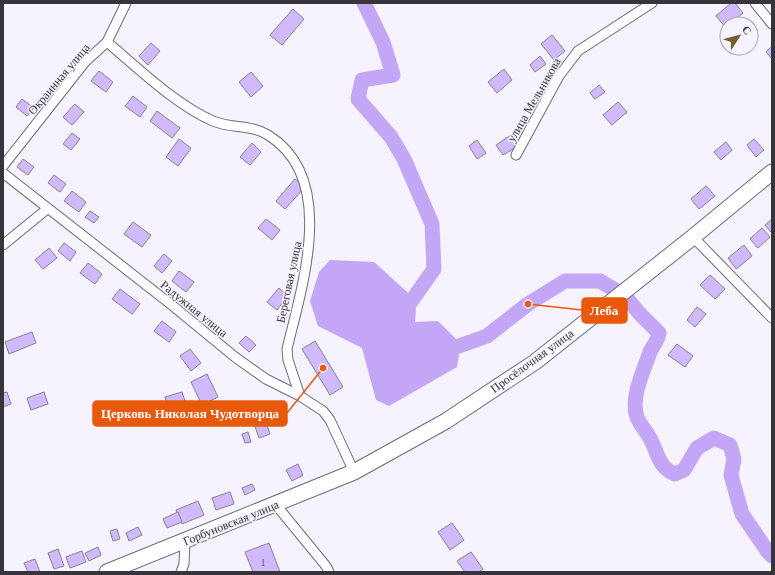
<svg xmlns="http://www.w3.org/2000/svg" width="775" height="575" font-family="'Times New Roman',serif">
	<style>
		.water { fill: #c4a6f7 }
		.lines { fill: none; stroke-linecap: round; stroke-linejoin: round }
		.river { stroke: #c4a6f7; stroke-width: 15 }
		.building { fill: #d1bafc; stroke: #868092 }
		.minor-casing { stroke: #6f697a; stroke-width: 11 }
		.primary-casing { stroke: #6f697a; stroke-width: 17 }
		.minor { stroke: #fff; stroke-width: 9 }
		.primary { stroke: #fff; stroke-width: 15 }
		.labels { text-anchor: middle; stroke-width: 3; stroke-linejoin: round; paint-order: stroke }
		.number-label { font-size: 10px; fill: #5e566c }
		.street-label { font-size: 12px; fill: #37343c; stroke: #f6f2fe }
		.leader { fill: none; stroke: #e8590c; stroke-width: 1.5 }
		.callout-dot { fill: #e8590c; stroke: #f6f2fe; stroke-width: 1.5 }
		.callout { fill: #e8590c; stroke: #e8590c; stroke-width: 1.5 }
		.callout-label { font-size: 13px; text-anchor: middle; font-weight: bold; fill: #fff }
	</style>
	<rect width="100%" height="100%" fill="#f6f2fe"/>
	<polygon class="water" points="330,260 374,262 416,300 415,322 438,321 461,344 457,367 389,406 376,400 362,348 318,326 310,301 319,272"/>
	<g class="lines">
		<g class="river">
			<polyline points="364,3 383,42 393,75 362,80 358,99 391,137 404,159 432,224 434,269 408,306 408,316"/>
			<path d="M440 347H456L487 336 528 304 565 281H600L625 296 640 314 659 333C658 341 653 345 650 352 644 370 630 398 637 417 640 425 647 432 651 440 658 454 659 468 675 474L684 470 697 448 714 438 730 445 734 459 731 475 742 514 768 552 772 556"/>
		</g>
	</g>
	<g class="building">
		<polygon points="731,3 735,3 743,13 730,24 727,24 726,28 716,16"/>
		<polygon points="293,9 304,19 282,45 270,35"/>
		<polygon points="552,35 565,51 554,60 541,44"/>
		<polygon points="151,43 160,51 148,65 139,56"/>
		<polygon points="772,46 772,59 766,52"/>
		<polygon points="540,56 546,64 535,72 530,65"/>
		<polygon points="504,69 512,80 497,93 488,82"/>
		<polygon points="99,71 113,82 106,92 91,81"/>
		<polygon points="251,72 263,86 251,97 239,82"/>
		<polygon points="599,85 605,92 595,99 590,93"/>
		<polygon points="133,96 147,107 140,117 125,106"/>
		<polygon points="22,99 34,108 27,116 16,107"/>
		<polygon points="618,102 627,112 612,125 603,115"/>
		<polygon points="75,104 84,112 72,125 63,117"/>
		<polygon points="157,111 180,128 172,138 150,121"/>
		<polygon points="72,133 80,139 71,150 63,144"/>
		<polygon points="511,135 518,146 503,155 496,145"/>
		<polygon points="179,139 191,148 178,166 166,157"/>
		<polygon points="754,139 764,150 756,157 747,145"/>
		<polygon points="477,140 486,153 477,159 469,146"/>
		<polygon points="726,142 732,150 721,160 714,152"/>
		<polygon points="252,143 261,152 250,165 240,157"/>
		<polygon points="23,159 34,167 28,175 17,167"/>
		<polygon points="54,175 66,184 60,192 48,183"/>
		<polygon points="295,179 305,187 285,209 276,201"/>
		<polygon points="706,186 715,196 699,209 691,199"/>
		<polygon points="72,191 86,202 79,212 64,201"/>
		<polygon points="90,211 99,217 94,223 85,217"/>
		<polygon points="266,219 280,230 272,240 258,228"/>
		<polygon points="772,219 772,231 771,232 765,225"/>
		<polygon points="133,222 151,235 142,247 124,234"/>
		<polygon points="762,228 770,237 758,248 750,239"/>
		<polygon points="64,243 76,252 70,261 58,251"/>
		<polygon points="744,245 752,256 736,269 728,258"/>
		<polygon points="49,248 57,258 43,269 35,260"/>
		<polygon points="164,254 172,261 162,273 154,266"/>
		<polygon points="88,263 102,274 95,284 80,273"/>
		<polygon points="179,271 194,282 186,292 172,281"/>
		<polygon points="710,275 725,289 715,299 700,285"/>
		<polygon points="279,288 288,296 277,310 267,302"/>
		<polygon points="120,289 140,304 132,314 112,299"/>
		<polygon points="697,307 706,314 695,327 687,320"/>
		<polygon points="162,321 176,332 169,342 154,331"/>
		<polygon points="32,332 36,343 9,354 5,342"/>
		<polygon points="246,336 256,345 249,352 239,343"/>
		<polygon points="315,341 343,387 330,395 302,349"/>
		<polygon points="677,344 693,356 685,367 668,355"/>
		<polygon points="190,349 201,363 191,371 180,356"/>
		<polygon points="207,374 218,397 202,405 191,382"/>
		<polygon points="7,392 11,404 3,407 3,393"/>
		<polygon points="44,392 48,404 31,410 27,398"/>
		<polygon points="182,392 186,404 168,409 165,397"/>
		<polygon points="264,417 270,434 259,438 253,421"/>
		<polygon points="248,432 251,442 245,443 242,434"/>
		<polygon points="298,464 303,475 292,481 286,470"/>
		<polygon points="252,484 255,490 245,495 242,488"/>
		<polygon points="230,492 234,504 216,510 212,498"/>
		<polygon points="198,501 204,515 182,524 176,510"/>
		<polygon points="178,512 182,522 167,528 163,519"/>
		<polygon points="452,523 464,540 450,550 438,532"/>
		<polygon points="138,527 142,535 129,541 126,533"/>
		<polygon points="117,529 120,539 113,541 110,531"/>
		<polygon points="269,543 280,572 253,572 245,552"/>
		<polygon points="98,547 101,555 89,561 85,553"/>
		<polygon points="58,549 64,566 54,569 48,553"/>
		<polygon points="82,551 86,562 70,568 66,557"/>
		<polygon points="471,552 483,569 479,572 465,572 457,561"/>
		<polygon points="35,559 40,572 28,572 24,563"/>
	</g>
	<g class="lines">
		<g class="minor-casing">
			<g id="minor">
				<polyline points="755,3 772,24"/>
				<path d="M107 42C138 68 176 105 213 121 232 129 250 124 268 135 338 178 302 286 287 349L288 360 300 396"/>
				<polyline points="516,155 559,76 578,51 652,3"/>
				<polyline points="3,166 85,62 107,42 126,3"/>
				<polyline points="3,173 173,306 235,357 266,379 300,396 323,411 330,420 354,472"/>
				<polyline points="693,237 772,318"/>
				<polyline points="3,245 47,209"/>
				<polyline points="276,505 326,566 329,572"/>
				<polyline points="181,572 184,564 185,541"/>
			</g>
		</g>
		<g class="primary-casing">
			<polyline id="primary" points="107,572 354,472 446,421 535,362 693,237 772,172"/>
		</g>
		<use href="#minor" class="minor"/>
		<use href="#primary" class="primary"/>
	</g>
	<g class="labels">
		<g class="number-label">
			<text x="263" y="566">1</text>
		</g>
		<g class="street-label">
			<text transform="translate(59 79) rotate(-50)" y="4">Окраинная улица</text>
			<text transform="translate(534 100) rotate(-60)" y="4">улица Мельникова</text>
			<text transform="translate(289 282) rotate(-78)" y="4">Береговая улица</text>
			<text transform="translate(194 309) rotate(39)" y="4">Радужная улица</text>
			<text transform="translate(532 361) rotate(-36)" y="4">Просёлочная улица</text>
			<text transform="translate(231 523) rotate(-22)" y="4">Горбуновская улица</text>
		</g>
	</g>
	<path class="leader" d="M528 304L582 310M323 368L287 413"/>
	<g class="callout-dot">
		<circle cx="528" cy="304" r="4"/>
		<circle cx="323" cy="368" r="4"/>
	</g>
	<g class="callout">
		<rect x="582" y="298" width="45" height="25" rx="4"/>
		<rect x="93" y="401" width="194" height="25" rx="4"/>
	</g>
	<g class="callout-label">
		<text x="604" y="315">Леба</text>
		<text x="190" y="418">Церковь Николая Чудотворца</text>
	</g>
	<rect width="775" height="575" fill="none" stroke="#37343c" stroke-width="8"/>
	<g transform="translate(739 36) rotate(54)"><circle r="19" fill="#f6f2fe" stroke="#aaa6b0"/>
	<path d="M0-3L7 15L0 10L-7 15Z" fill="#775c2e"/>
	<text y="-6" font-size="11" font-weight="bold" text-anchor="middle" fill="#37343c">С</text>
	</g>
</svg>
